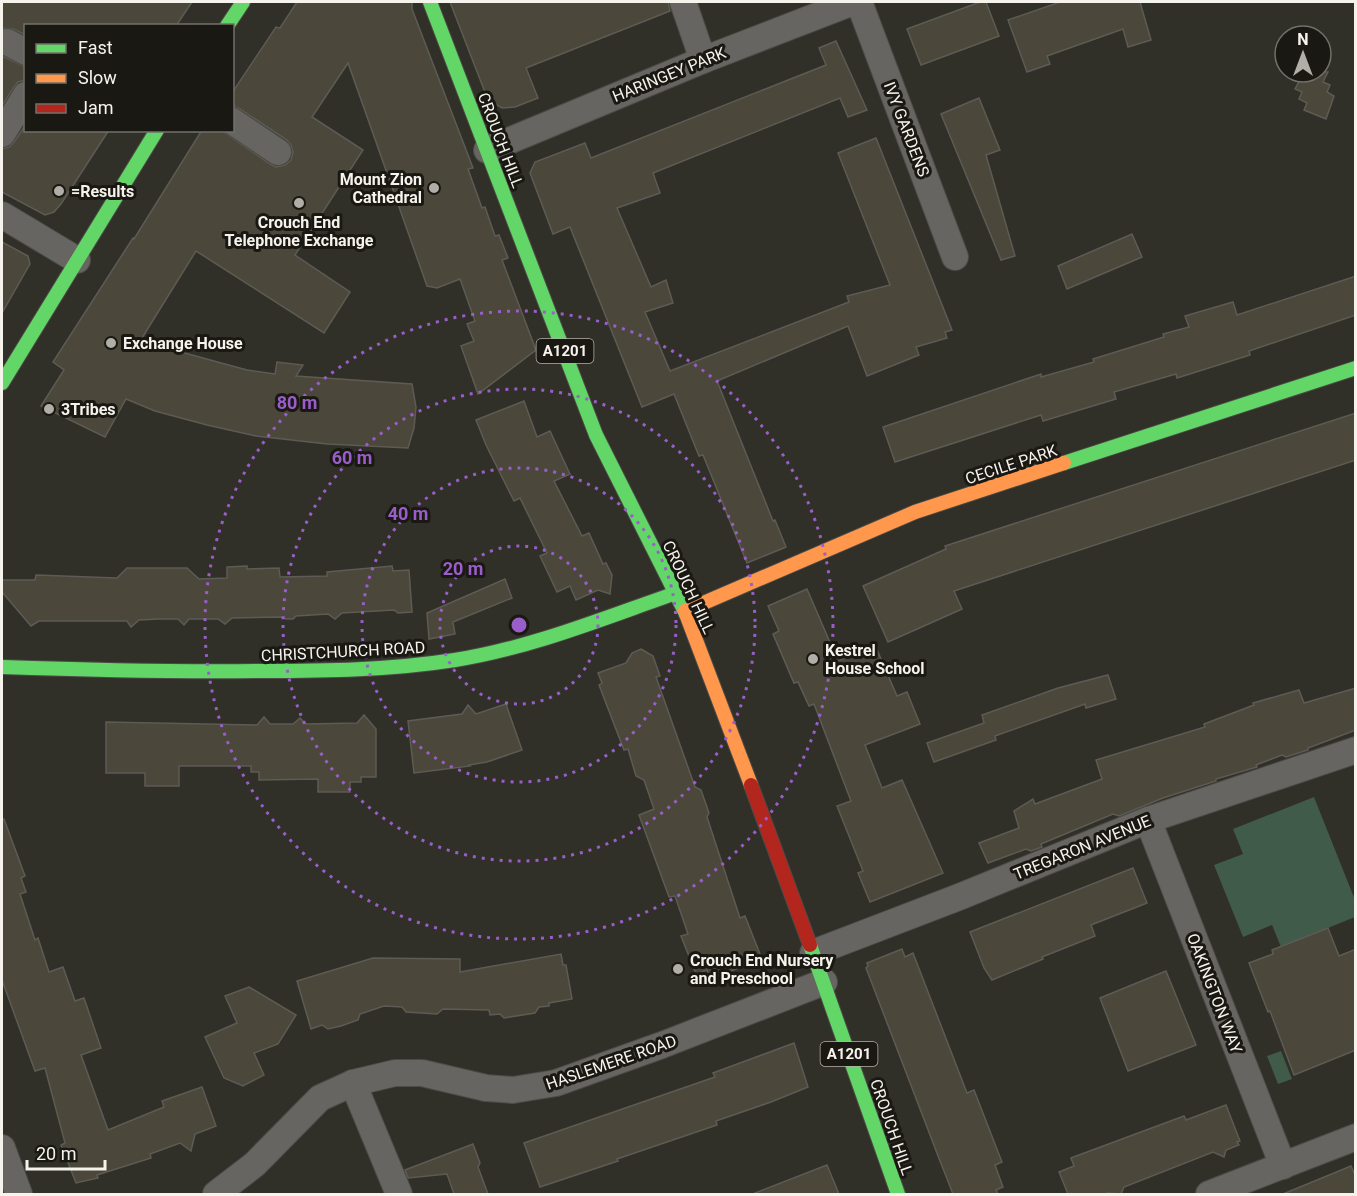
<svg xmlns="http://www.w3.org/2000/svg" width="1357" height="1196" font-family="Roboto,sans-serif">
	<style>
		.green { fill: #405b4a }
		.building { fill: #4b473a; stroke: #5d5b55; stroke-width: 1.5 }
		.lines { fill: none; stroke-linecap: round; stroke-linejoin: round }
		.street-casing { stroke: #4c4b46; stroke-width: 28 }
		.fast-casing { stroke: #4c4b46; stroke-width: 16 }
		.slow-casing { stroke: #4c4b46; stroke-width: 16 }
		.jam-casing { stroke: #4c4b46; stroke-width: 16 }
		.street { stroke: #666561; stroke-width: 26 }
		.fast { stroke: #63d668; stroke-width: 14 }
		.slow { stroke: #ff974d; stroke-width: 14 }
		.jam { stroke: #b3261e; stroke-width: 14 }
		.ring { fill: none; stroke: #9a5eca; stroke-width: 3; stroke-dasharray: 3 6 }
		.poi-dot { fill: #b1aea7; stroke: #1a1813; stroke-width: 2 }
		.labels { text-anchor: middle; stroke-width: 6; stroke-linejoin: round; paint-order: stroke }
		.shield { fill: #1a1813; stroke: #b4b1ab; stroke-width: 1.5 }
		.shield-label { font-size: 15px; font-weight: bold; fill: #f6f3ec }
		.street-label { font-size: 16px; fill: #f6f3ec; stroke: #1a1813 }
		.poi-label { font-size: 16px; font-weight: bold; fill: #f6f3ec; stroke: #1a1813; text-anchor: start }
		.centre { fill: #9a5eca; stroke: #1a1813; stroke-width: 3 }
		.ring-label { font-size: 18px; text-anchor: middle; font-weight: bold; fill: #9a5eca; stroke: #1a1813; stroke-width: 6; stroke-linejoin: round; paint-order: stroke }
	</style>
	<rect width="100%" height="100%" fill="#302f28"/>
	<g class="green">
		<polygon points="1314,797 1355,900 1355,917 1281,947 1272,925 1243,937 1214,865 1243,854 1233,829"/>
		<polygon points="1281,1051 1292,1079 1278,1084 1267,1056"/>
	</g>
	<g class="building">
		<polygon points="2,2 192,2 176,26 26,26 26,35 13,29 2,28"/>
		<polygon points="297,2 412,2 412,9 473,168 468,169 482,208 485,207 495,236 499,235 508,258 502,260 536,350 478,394 461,346 474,341 467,324 475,321 460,279 437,288 427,286 348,63 312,117 363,150 295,255 350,292 324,333 196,251 142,338 170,349 247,370 275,374 277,362 303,365 296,376 412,384 416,407 414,428 408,448 327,444 256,436 207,425 155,411 126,399 105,437 41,406 64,370 53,362 133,238 134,239 202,130 221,130 270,164 276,167 285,165 291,160 293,152 291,145 287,140 240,109 232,106 232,93 276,27 280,28"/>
		<polygon points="450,2 668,2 670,11 526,68 538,98 515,107 502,108 488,100"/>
		<polygon points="980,2 986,2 999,36 921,65 907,29"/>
		<polygon points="1060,2 1140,2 1151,40 1128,47 1123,29 1047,56 1050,64 1027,72 1008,20"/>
		<polygon points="836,41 867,110 848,117 840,98 653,173 660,193 617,208 651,287 666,280 673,303 645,312 670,371 849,302 847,296 890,285 838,153 876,138 952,330 945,332 947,338 916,347 919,355 867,376 848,326 717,381 773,521 775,520 786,547 747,563 703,455 699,456 674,394 642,407 570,227 553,234 530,173 535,162 585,143 591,158 826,65 819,48"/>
		<polygon points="2,56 26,67 26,80 18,82 14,87 2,106"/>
		<polygon points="1304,72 1328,72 1323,82 1330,85 1327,92 1334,96 1326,119 1304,110 1307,103 1299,99 1302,92 1295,89"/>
		<polygon points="979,98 1000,150 986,155 1015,256 1001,260 941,114"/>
		<polygon points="25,126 26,130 109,130 61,204 54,212 45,215 2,192 2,149 9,147 14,142"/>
		<polygon points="1132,234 1142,257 1067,289 1058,266"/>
		<polygon points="2,242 28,256 30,264 2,313"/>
		<polygon points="1356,276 1356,315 1249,351 1250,355 1177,378 1176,374 1114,392 1116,399 1043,421 1041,415 895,462 883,427 1041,374 1041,377 1094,362 1093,359 1164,337 1163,334 1189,327 1185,316 1233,302 1237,315"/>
		<polygon points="524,401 537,437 550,431 570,474 554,481 582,536 589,533 603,564 606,563 612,575 610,594 598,590 576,600 570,586 557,592 540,556 547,553 520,498 514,501 486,445 476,420"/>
		<polygon points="1356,413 1356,460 954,591 962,609 888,642 863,586 946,549 945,546"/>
		<polygon points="247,566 247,569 279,568 280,577 327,576 327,572 392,566 393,571 409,570 412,612 398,613 394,610 342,613 335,619 328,614 296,616 293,619 286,619 282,617 232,618 225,624 218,619 189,619 184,625 178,619 158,619 139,620 131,627 127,621 39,621 31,626 2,592 2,580 35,580 36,575 117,578 127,568 187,568 199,579 227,578 227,567"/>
		<polygon points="505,579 512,598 453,622 455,634 429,639 427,613"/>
		<polygon points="807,589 838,661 875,645 897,696 907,692 920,724 865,745 882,788 902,780 943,873 870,902 858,873 863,871 837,806 851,801 814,704 809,706 798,682 794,683 773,634 779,631 768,606"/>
		<polygon points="641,649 653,656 660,676 656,677 695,787 701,790 709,813 707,817 740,918 745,916 762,959 710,979 707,970 696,974 681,936 688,934 675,896 669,897 639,815 654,809 644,780 636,776 628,749 624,750 599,685 602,683 598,673 626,663 632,653"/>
		<polygon points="1108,675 1116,699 1086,708 1085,704 995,736 996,740 934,762 927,743 984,723 982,715 1058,688"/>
		<polygon points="1356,688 1356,730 1308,748 1308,750 1286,757 1282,755 1256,765 1257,767 1216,779 1216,781 1163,798 1119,816 1113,814 1041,844 1042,847 1031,851 1026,849 988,863 979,843 1019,828 1014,811 1033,799 1035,804 1102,779 1096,760 1205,727 1204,724 1254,705 1253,703 1299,690 1304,703"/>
		<polygon points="506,704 522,750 487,762 469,765 470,766 414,773 408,721 462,714 468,705 476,714"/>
		<polygon points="364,715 376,729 376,777 361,777 361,782 350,782 350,792 318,792 318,779 259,780 259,772 251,772 251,766 179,766 179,786 145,786 145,773 106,773 106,722 257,725 264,717 270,724 293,724 300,718 306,724 357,723"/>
		<polygon points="4,819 25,876 21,878 26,892 20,894 35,940 38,938 49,972 63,967 75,1001 84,998 101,1048 81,1055 108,1130 164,1107 162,1101 202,1087 216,1126 195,1134 191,1151 180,1143 150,1154 151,1158 97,1175 98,1178 76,1183 61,1145 65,1143 45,1068 35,1071 2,980 2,820"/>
		<polygon points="1133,868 1147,903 1091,925 1095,936 1042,957 1043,959 992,980 984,968 970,932"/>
		<polygon points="1328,928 1339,956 1356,949 1356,1050 1294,1075 1270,1011 1268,1012 1249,963 1273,954 1272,950"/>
		<polygon points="902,949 905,957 913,953 967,1093 974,1090 1002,1162 995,1165 1003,1187 996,1190 998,1194 953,1194 940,1161 866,968 868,966 867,963"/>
		<polygon points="561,954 563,965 566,965 572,999 549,1003 549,1006 539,1007 535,1013 504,1018 500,1014 490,1015 489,1010 443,1009 437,1014 406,1012 402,1007 384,1006 360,1014 358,1020 341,1026 328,1029 322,1025 311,1029 297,981 373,958 460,959 460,972"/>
		<polygon points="1166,971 1196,1045 1128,1071 1100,998"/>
		<polygon points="249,987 296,1015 278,1044 254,1053 264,1075 243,1086 224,1078 205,1037 237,1023 225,996"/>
		<polygon points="794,1043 808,1087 771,1102 716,1121 717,1125 617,1159 618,1161 540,1187 524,1143 715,1077 713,1073"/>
		<polygon points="1226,1105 1240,1141 1237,1142 1239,1145 1226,1150 1224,1157 1213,1152 1124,1187 1121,1194 1108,1193 1103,1194 1068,1194 1059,1172 1074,1166 1071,1158 1184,1116 1186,1120"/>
		<polygon points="473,1144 480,1163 478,1167 488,1194 454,1194 447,1174 408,1178 405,1170"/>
		<polygon points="827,1165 839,1194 756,1194 755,1193"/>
		<polygon points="1351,1166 1356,1177 1356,1194 1283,1194"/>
	</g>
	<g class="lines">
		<g class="street-casing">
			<g id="street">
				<polyline points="683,2 703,60"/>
				<polyline points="859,2 955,257"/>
				<polyline points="7,42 26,52"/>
				<polyline points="232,121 278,152"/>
				<polyline points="2,134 26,95"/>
				<polyline points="487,150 703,60 853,2"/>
				<polyline points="2,215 77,260"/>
				<polyline points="1148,820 1283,1166"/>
				<polyline points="813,953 959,897 1148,820 1356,750"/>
				<polyline points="353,1083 399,1194"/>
				<polyline points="2,1148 19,1194"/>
				<polyline points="216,1194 255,1164 320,1098 353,1083 395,1073 422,1073 486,1088 513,1090 556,1083 662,1045 824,982"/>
				<polyline points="1209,1194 1356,1137"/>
			</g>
		</g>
		<g class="fast-casing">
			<g id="fast">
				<polyline points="430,2 596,435 686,614"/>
				<polyline points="227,26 243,2"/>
				<polyline points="2,383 157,130"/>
				<polyline points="1064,463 1356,368"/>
				<path d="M2 667C88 670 174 672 261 671 326 671 390 670 455 660 531 648 604 618 676 593"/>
				<polyline points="810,945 898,1194"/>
			</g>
		</g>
		<g class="slow-casing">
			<g id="slow">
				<polyline points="685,611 915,512 1064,463"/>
				<polyline points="686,614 751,785"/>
			</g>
		</g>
		<g class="jam-casing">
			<polyline id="jam" points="751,785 810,945"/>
		</g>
		<use href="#street" class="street"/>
		<use href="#fast" class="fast"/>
		<use href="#slow" class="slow"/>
		<use href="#jam" class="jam"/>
	</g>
	<g class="ring">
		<circle cx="519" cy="625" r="79"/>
		<circle cx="519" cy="625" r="157"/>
		<circle cx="519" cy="625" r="236"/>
		<circle cx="519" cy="625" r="314"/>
	</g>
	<g class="poi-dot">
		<circle cx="434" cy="188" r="6"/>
		<circle cx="59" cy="191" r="6"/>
		<circle cx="299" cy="203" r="6"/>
		<circle cx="111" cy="343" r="6"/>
		<circle cx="49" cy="409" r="6"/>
		<circle cx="813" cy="659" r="6"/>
		<circle cx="678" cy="969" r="6"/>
	</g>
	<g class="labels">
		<g class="shield">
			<rect x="536.5" y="339" width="57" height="24" rx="4.5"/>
			<rect x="820.5" y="1042" width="57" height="24" rx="4.5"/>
		</g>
		<g class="shield-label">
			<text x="565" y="356">A1201</text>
			<text x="849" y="1059">A1201</text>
		</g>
		<g class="street-label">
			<text transform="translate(669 74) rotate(-22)" y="6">HARINGEY PARK</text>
			<text transform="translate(907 129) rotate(69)" y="6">IVY GARDENS</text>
			<text transform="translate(501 140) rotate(69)" y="6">CROUCH HILL</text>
			<text transform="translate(1011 464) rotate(-18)" y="6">CECILE PARK</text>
			<text transform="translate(689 587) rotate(65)" y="6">CROUCH HILL</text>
			<text transform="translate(343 651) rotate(-3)" y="6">CHRISTCHURCH ROAD</text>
			<text transform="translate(1082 847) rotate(-22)" y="6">TREGARON AVENUE</text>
			<text transform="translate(1215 993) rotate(69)" y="6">OAKINGTON WAY</text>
			<text transform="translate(611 1062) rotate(-19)" y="6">HASLEMERE ROAD</text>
			<text transform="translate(892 1127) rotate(71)" y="6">CROUCH HILL</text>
		</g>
		<g class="poi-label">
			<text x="422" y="185" text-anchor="end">Mount Zion<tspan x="422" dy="18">Cathedral</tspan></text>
			<text x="71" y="197">=Results</text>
			<text x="299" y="228" text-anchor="middle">Crouch End<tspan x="299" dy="18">Telephone Exchange</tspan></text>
			<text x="123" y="349">Exchange House</text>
			<text x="61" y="415">3Tribes</text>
			<text x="825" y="656">Kestrel<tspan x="825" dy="18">House School</tspan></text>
			<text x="690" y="966">Crouch End Nursery<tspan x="690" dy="18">and Preschool</tspan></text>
		</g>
	</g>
	<circle cx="519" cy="625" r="9" class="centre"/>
	<g class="ring-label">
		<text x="297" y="409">80 m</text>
		<text x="352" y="464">60 m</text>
		<text x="408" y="520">40 m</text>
		<text x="463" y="575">20 m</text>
	</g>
	<rect width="1357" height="1196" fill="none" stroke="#f6f3ec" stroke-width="6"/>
	<rect x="24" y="24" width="210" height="108" fill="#1a1813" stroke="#72706a" stroke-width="1.5"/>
	<rect x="36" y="44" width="30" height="9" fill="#63d668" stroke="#72706a" stroke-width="1.5"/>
	<text x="78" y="54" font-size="18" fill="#f6f3ec">Fast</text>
	<rect x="36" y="74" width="30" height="9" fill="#ff974d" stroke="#72706a" stroke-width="1.5"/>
	<text x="78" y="84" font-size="18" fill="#f6f3ec">Slow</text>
	<rect x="36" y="104" width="30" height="9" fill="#b3261e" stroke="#72706a" stroke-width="1.5"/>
	<text x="78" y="114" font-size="18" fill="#f6f3ec">Jam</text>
	<g transform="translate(1303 54)"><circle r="28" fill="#1a1813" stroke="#72706a" stroke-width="1.5"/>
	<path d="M0-4.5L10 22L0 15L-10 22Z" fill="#b1aea7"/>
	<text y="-9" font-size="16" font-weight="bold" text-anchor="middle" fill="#f6f3ec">N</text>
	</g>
	<path d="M27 1160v9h78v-9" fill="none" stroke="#f6f3ec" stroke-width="3"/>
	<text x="36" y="1160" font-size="18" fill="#f6f3ec" stroke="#1a1813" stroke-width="4.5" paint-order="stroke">20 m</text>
</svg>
